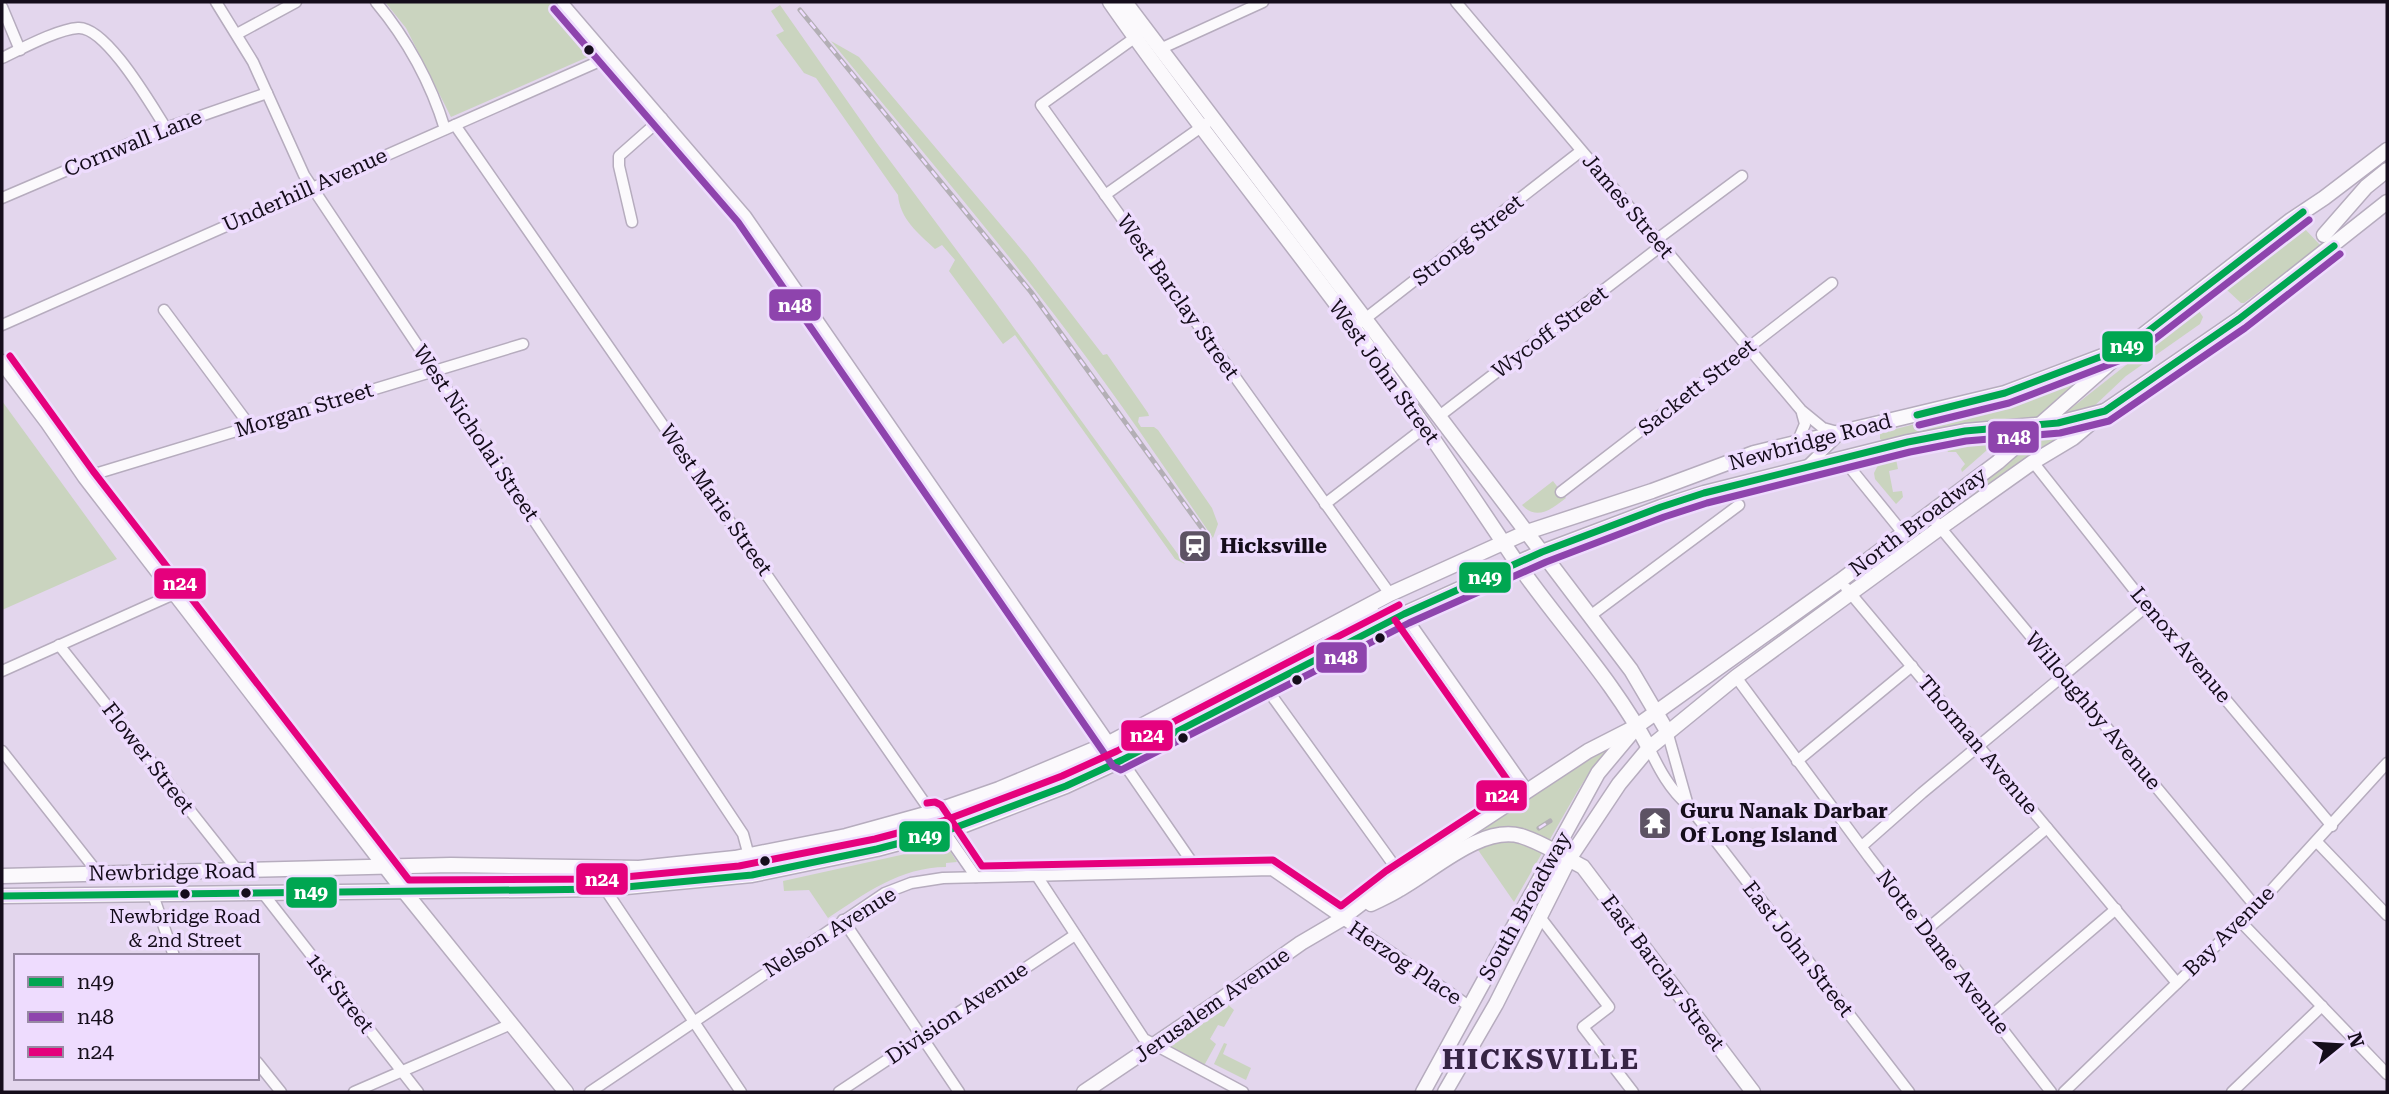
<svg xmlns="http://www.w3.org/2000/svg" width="2389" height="1094" font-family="'Roboto Serif',serif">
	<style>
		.green { fill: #cad4bf }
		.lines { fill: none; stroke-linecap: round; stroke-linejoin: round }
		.minor-casing { stroke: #b6acbe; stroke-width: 13 }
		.major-casing { stroke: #b6acbe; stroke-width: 17 }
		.minor { stroke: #fbf9fc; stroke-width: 10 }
		.major { stroke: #fbf9fc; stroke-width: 14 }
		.rail-casing { stroke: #b3afb5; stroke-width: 5 }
		.rail { stroke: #eedcfe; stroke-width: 2.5; stroke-dasharray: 8; stroke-linecap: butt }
		.bus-1-casing { stroke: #eedcfe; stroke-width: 12 }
		.bus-2-casing { stroke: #eedcfe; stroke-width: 12 }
		.bus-3-casing { stroke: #eedcfe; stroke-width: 12 }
		.bus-1 { stroke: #00a651; stroke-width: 7 }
		.bus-2 { stroke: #8e44ad; stroke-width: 7 }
		.bus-3 { stroke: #e5007d; stroke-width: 7 }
		.bus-dot { fill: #150d1b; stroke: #eedcfe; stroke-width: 2.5 }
		.labels { text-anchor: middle; stroke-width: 7; stroke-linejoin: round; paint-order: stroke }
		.bus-label { font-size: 19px; fill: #150d1b; stroke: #eedcfe }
		.street-label { font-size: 21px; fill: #150d1b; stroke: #eedcfe }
		.poi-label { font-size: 21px; font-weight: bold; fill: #150d1b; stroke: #eedcfe; text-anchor: start }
		.district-label { font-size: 28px; font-weight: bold; letter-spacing: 2px; fill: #372545; stroke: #eedcfe }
		.line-badge { stroke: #eedcfe; stroke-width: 2.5 }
		.badge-label { font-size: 19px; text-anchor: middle; font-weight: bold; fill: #fff }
	</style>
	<rect width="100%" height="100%" fill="#e3d6ed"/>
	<g class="green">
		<polygon points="385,2 554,2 597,53 451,117 406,28"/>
		<path d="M780 5 876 142 996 303 1185 564 1175 559 1015 335 1003 344 949 271 955 260 942 245 935 249C918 233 900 219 898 195L816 78 804 73 776 35 784 31 771 11Z"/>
		<path d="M831 41 859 57 1027 256 1103 355 1107 354 1148 413 1149 416 1139 417 1138 422 1141 427H1154L1158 430 1212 508 1218 524 1213 538C1160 460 1107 383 1050 309 979 217 904 130 831 41Z"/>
		<polygon points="2304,228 2321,246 2244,303 2241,303 2227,290 2226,286"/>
		<polygon points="2199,311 2203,317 2200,324 2126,376 2091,409 2065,416 2064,414 2192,313"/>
		<polygon points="2087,373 2089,376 2039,420 1883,441 1880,439 1880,433 2017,398"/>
		<polygon points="2,401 117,559 2,610"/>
		<polygon points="2069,429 2070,431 2042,449 1976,497 1974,494 1992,473 2043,431"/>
		<polygon points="1995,443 1962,472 1961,469 1965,464 1956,452 1948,452 1946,448"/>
		<polygon points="1896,459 1898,469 1889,471 1893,492 1902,491 1903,497 1896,504 1875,479 1874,473 1879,463"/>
		<path d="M1553 481 1566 498C1552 509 1537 521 1522 505Z"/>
		<polygon points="1621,737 1589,773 1577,792 1514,902 1467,834"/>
		<path d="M943 843 944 848H948L957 862 946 863V867C901 867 864 894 828 918L809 890 784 891 783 881 919 851 921 852 925 851V848Z"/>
		<polygon points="1222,999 1234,1010 1224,1027 1218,1025 1210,1039 1216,1044 1201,1071 1155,1045"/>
		<polygon points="1224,1043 1227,1044 1223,1054 1251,1068 1246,1080 1214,1064"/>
	</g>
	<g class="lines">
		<g class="minor-casing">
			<g id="minor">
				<polyline points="216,2 253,62 304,175 743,834 749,856"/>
				<path d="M376 2C406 38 431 83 445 129"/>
				<polyline points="562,2 746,216 1198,871"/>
				<polyline points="1456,2 1801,410 1823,428 1841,433 1807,466"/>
				<polyline points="2,7 20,50"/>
				<polyline points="237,34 296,2"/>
				<polyline points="1140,34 1041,105 1390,594"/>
				<polyline points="1160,49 1263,2"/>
				<path d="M2 58C21 49 58 29 78 28 106 26 151 105 166 128"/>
				<polyline points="455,125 976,877"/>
				<polyline points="1105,195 1207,123"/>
				<polyline points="2,198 166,128 267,93"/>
				<polyline points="632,222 619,166 619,156 662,118"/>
				<polyline points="1656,240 1742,176"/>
				<polyline points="164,310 250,426"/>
				<polyline points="1361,322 1581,151"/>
				<polyline points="2,325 609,57"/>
				<polyline points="1438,417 1661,246"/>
				<polyline points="1797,443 1805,424 1802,413"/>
				<polyline points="1843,459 1903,533"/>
				<polyline points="2033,462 2147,606 2332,826"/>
				<polyline points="85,477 523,344"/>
				<polyline points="1561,492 1832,283"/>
				<polyline points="1325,504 1424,428"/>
				<polyline points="1929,514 2256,907"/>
				<polyline points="1846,588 2177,983"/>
				<polyline points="1404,614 1528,791"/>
				<polyline points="1590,616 1739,505"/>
				<polyline points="59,645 238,871"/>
				<polyline points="2,671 174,594"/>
				<polyline points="1736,677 1869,857 2051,1092"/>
				<polyline points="1264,685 1401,875"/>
				<polyline points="1667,731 1687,802"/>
				<path d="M1649 748C1659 769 1670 790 1688 805L1909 1092"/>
				<polyline points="2,751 98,873"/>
				<polyline points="1797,761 1912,666"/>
				<polyline points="2317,842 2387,915"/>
				<polyline points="1862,846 1922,793 2147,606"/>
				<polyline points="1037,876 1144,1039 1243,1092"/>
				<polyline points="605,889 741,1092"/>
				<polyline points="262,892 418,1092"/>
				<polyline points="153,895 174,956"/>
				<polyline points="1540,917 1609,1007 1583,1027 1633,1092"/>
				<polyline points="843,920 959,1092"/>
				<polyline points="2241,922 2387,1074"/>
				<polyline points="1926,930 2047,828"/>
				<polyline points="1992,1015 2116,909"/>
				<polyline points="257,1062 281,1092"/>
				<polyline points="354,1092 511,1024"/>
				<polyline points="590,1092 885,893 911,883 943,878 1272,870 1469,1006"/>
				<polyline points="839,1092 1075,935"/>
				<polyline points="2064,1092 2256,907 2387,763"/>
				<polyline points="2232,1092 2322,1006"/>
			</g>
		</g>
		<g class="major-casing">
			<g id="major">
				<path d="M1110 2C1189 116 1278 224 1360 336 1415 410 1466 487 1517 563 1560 625 1614 681 1649 748"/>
				<polyline points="1125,2 1631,670 1667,731"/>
				<polyline points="2324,235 2366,187 2387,170"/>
				<polyline points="2,362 48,423 85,477 404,891 566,1092"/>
				<path d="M1316 658C1328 633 1356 631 1371 610"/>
				<polyline points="2,876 451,865 639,868 735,858 846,836 933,812 999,789 1111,742 1390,594 1527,532 1652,491 1754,453 2005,393 2129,346"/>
				<polyline points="2,896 605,889 752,875 877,849 962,826 1066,786 1122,760 1404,614 1542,552 1661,507 1704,493 1908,442 1965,431 2058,423 2105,411"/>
				<path d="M1371 904C1381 899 1391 895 1400 889 1433 871 1481 825 1521 836 1543 843 1563 856 1583 867L1753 1092"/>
				<polyline points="1341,919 1392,880 1588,751 1637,726 1840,581 1998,462 2129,346 2291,220 2324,198 2387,150"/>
				<polyline points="1084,1092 1216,1003 1301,943 1347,916"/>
				<polyline points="1423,1092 1598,773 1634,730"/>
				<polyline points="1445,1092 1496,1004 1569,859 1619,784 1649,748 1736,677 1940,528 2033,462 2073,438 2105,411 2239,319 2387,202"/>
			</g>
		</g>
		<use href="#minor" class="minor"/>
		<use href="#major" class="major"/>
		<g class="rail-casing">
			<g id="rail">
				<polyline points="800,10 1031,292 1209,538"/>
				<polyline points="1539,828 1550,821"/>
			</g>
		</g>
		<use href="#rail" class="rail"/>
		<g class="bus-1-casing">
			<g id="bus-1">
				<polyline points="1917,415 2005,393 2129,346 2303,212"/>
				<polyline points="2,896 605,889 752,875 877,849 946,831 1066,786 1122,760 1404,614 1542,552 1661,507 1704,493 1908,442 1965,431 2058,423 2105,411 2239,319 2334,246"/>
			</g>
		</g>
		<g class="bus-2-casing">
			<g id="bus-2">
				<polyline points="554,9 738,222 1113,766 1121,770 1409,623 1546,562 1664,517 1707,503 1910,452 1966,441 2060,433 2109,421 2245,328 2340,254"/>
				<polyline points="1919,425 2009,403 2134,355 2309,220"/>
			</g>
		</g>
		<g class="bus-3-casing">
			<g id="bus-3">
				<polyline points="10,356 93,471 409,880 604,879 739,866 875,839 943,821 1062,776 1117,751 1399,605"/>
				<polyline points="927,803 935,802 941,805 982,866 1273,860 1341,906 1386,871 1513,788 1395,620"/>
			</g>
		</g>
		<use href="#bus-1" class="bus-1"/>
		<use href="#bus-2" class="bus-2"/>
		<use href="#bus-3" class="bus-3"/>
	</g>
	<defs>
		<g id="station-square" transform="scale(1.75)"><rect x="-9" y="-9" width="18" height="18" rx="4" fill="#5d5364" stroke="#eedcfe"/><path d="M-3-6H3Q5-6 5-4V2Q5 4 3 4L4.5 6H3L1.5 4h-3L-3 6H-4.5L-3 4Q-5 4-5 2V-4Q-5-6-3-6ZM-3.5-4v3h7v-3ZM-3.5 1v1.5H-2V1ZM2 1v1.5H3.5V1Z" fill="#fff"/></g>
		<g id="temple-square" transform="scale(1.75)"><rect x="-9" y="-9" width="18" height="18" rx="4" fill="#5d5364" stroke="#eedcfe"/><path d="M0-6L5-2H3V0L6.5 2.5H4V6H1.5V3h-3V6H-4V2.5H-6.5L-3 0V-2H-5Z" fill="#fff"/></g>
	</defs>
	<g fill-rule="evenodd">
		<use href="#station-square" x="1195" y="546"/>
		<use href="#temple-square" x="1655" y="823"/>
	</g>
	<g class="bus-dot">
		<circle cx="589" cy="50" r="6"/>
		<circle cx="1380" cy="638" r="6"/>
		<circle cx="1297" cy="680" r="6"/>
		<circle cx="1183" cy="738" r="6"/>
		<circle cx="765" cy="861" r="6"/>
		<circle cx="246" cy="893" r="6"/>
		<circle cx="185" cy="894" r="6"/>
	</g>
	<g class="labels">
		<g class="bus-label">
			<text x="185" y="923">Newbridge Road<tspan x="185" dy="24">&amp; 2nd Street</tspan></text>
		</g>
		<g class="street-label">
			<text transform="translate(133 143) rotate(-22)" y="7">Cornwall Lane</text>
			<text transform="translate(305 190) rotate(-24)" y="7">Underhill Avenue</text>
			<text transform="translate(1628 206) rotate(50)" y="7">James Street</text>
			<text transform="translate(1468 240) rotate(-38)" y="7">Strong Street</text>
			<text transform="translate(1178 297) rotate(55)" y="7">West Barclay Street</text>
			<text transform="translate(1550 332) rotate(-37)" y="7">Wycoff Street</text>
			<text transform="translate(1384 372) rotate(54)" y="7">West John Street</text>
			<text transform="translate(1697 387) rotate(-38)" y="7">Sackett Street</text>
			<text transform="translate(304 410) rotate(-17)" y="7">Morgan Street</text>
			<text transform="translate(476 433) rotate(56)" y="7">West Nicholai Street</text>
			<text transform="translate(1810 442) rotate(-15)" y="7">Newbridge Road</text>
			<text transform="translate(716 500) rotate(55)" y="7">West Marie Street</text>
			<text transform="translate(1918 522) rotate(-37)" y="7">North Broadway</text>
			<text transform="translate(2181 645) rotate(50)" y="7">Lenox Avenue</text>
			<text transform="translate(2093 711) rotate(50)" y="7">Willoughby Avenue</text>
			<text transform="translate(1978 745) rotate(50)" y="7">Thorman Avenue</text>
			<text transform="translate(148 758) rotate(52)" y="7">Flower Street</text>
			<text transform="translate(172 872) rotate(-1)" y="7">Newbridge Road</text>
			<text transform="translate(1525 906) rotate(-61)" y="7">South Broadway</text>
			<text transform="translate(2229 931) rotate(-45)" y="7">Bay Avenue</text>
			<text transform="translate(830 932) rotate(-32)" y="7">Nelson Avenue</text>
			<text transform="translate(1798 949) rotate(52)" y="7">East John Street</text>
			<text transform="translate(1943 952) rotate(52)" y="7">Notre Dame Avenue</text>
			<text transform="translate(1405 963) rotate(34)" y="7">Herzog Place</text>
			<text transform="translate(1663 973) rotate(53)" y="7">East Barclay Street</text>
			<text transform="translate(340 993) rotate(52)" y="7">1st Street</text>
			<text transform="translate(1212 1005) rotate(-35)" y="7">Jerusalem Avenue</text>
			<text transform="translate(957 1013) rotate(-34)" y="7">Division Avenue</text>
		</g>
		<g class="poi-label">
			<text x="1220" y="553">Hicksville</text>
			<text x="1680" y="818">Guru Nanak Darbar<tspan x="1680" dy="24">Of Long Island</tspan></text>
		</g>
		<g class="district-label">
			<text x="1541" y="1069">HICKSVILLE</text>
		</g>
	</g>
	<g class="line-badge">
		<rect x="768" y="288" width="54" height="34" rx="7" fill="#8e44ad"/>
		<rect x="2101" y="330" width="53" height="33" rx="7" fill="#00a651"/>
		<rect x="1987" y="420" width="53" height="34" rx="7" fill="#8e44ad"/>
		<rect x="1458" y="561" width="54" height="33" rx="7" fill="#00a651"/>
		<rect x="153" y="567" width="54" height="33" rx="7" fill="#e5007d"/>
		<rect x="1315" y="641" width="53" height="33" rx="7" fill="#8e44ad"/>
		<rect x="1120" y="719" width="54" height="33" rx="7" fill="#e5007d"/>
		<rect x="1475" y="779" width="53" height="33" rx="7" fill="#e5007d"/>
		<rect x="898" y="820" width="53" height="33" rx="7" fill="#00a651"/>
		<rect x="575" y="862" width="54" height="34" rx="7" fill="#e5007d"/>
		<rect x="285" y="876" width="53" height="33" rx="7" fill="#00a651"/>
	</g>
	<g class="badge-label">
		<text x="795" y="312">n48</text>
		<text x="2127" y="353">n49</text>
		<text x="2014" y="444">n48</text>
		<text x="1485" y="584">n49</text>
		<text x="180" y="590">n24</text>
		<text x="1341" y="664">n48</text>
		<text x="1147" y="742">n24</text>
		<text x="1502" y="802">n24</text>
		<text x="925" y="843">n49</text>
		<text x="602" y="886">n24</text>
		<text x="311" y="899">n49</text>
	</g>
	<rect width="2389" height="1094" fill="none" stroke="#150d1b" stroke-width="7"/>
	<rect x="14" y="954" width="245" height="126" fill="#eedcfe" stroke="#9789a3" stroke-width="2"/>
	<rect x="28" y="977" width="35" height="10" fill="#00a651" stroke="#9789a3" stroke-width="2"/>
	<text x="77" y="989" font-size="21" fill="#150d1b">n49</text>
	<rect x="28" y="1012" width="35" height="10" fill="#8e44ad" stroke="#9789a3" stroke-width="2"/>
	<text x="77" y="1024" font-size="21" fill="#150d1b">n48</text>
	<rect x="28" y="1047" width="35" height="10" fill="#e5007d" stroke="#9789a3" stroke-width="2"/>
	<text x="77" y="1059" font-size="21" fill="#150d1b">n24</text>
	<g transform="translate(2340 1045) rotate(72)" stroke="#eedcfe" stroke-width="5" paint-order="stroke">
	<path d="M0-5L12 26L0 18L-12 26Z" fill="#150d1b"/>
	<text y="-10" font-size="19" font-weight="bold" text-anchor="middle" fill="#150d1b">N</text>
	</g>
</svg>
